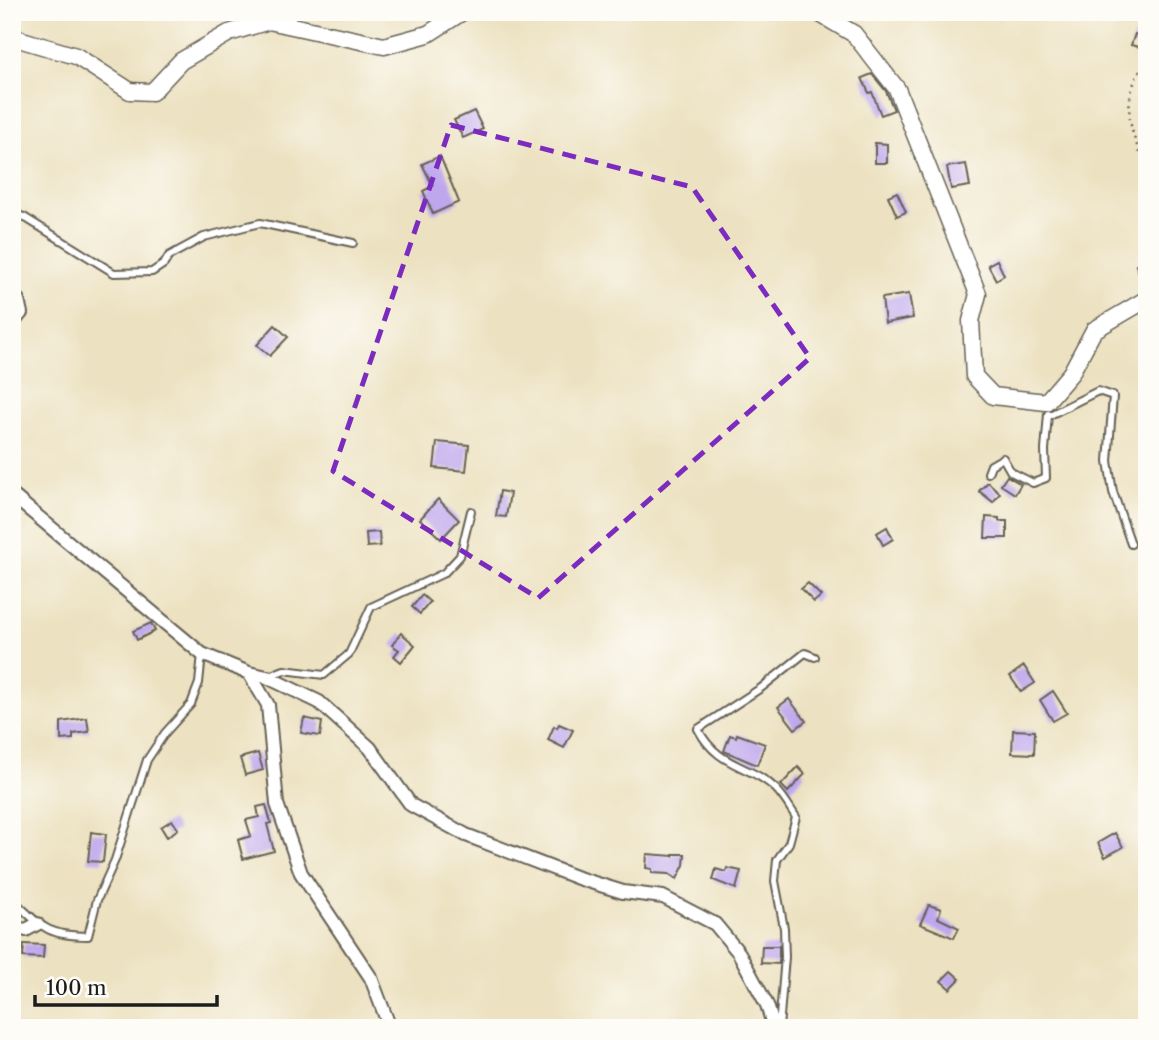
<svg xmlns="http://www.w3.org/2000/svg" width="1159" height="1040" font-family="'Libre Caslon Text',serif">
	<style>
		.building { fill: #bfa7ed }
		.lines { fill: none; stroke-linecap: round; stroke-linejoin: round }
		.service-casing { stroke: #656155; stroke-width: 10 }
		.minor-casing { stroke: #656155; stroke-width: 16 }
		.tertiary-casing { stroke: #656155; stroke-width: 19 }
		.path { stroke: #656155; stroke-width: 2.5; stroke-dasharray: 2 5; stroke-linecap: butt }
		.service { stroke: #fff; stroke-width: 6 }
		.minor { stroke: #fff; stroke-width: 12 }
		.tertiary { stroke: #fff; stroke-width: 16 }
		.marked { fill: none; stroke: #7b2cbf; stroke-width: 5; stroke-dasharray: 14 9; stroke-linejoin: round }
	</style>
	<rect width="100%" height="100%" fill="#fdfcf7"/>
	<filter id="ink" filterUnits="userSpaceOnUse"><feTurbulence type="fractalNoise" baseFrequency=".0143" numOctaves="2"/><feDisplacementMap in="SourceGraphic" scale="14" xChannelSelector="R" yChannelSelector="G"/><feConvolveMatrix kernelMatrix="1 2 1 2 8 2 1 2 1" color-interpolation-filters="sRGB"/></filter>
	<filter id="wash" filterUnits="userSpaceOnUse"><feTurbulence type="fractalNoise" baseFrequency=".00686" numOctaves="4" result="noise"/><feDisplacementMap in="SourceGraphic" scale="28" xChannelSelector="R" yChannelSelector="G"/><feGaussianBlur stdDeviation="1.57" result="paint"/><feColorMatrix in="noise" values="0 0 0 0 0 0 0 0 0 0 0 0 0 0 0 0 0 1.4 0 .05"/><feComposite in="paint" operator="in"/></filter>
	<g filter="url(#wash)">
		<rect width="100%" height="100%" fill="#ece1c0"/>
		<g id="blocks">
			<g class="building">
				<polygon points="1135,34 1147,38 1147,49 1131,45"/>
				<polygon points="872,74 886,91 894,110 881,115 872,92 869,93 862,78"/>
				<polygon points="474,111 483,129 463,138 454,120"/>
				<polygon points="875,143 887,144 887,163 875,163"/>
				<polygon points="440,156 459,202 433,214 423,191 433,186 422,164"/>
				<polygon points="966,164 970,186 951,189 947,167"/>
				<polygon points="897,192 906,212 897,216 888,196"/>
				<polygon points="997,260 1004,275 996,280 988,265"/>
				<polygon points="1147,261 1147,289 1145,289 1136,265"/>
				<polygon points="909,294 913,318 885,323 882,298"/>
				<polygon points="275,325 288,337 270,356 257,345"/>
				<polygon points="437,442 469,445 466,471 434,468"/>
				<polygon points="1007,476 1021,484 1015,494 1001,485"/>
				<polygon points="988,482 1000,493 993,502 979,491"/>
				<polygon points="500,491 510,493 506,517 496,516"/>
				<polygon points="438,499 459,520 441,539 420,519"/>
				<polygon points="986,517 999,518 999,521 1007,521 1007,538 985,538"/>
				<polygon points="887,527 893,539 883,545 877,533"/>
				<polygon points="379,532 380,546 367,547 366,533"/>
				<polygon points="808,583 821,596 814,602 801,589"/>
				<polygon points="422,595 430,602 420,614 412,607"/>
				<polygon points="151,623 155,631 137,640 133,631"/>
				<polygon points="401,633 415,645 401,662 394,656 399,650 392,645"/>
				<polygon points="1024,666 1035,683 1021,692 1010,676"/>
				<polygon points="1053,691 1067,713 1053,721 1040,700"/>
				<polygon points="789,699 806,721 795,729 778,707"/>
				<polygon points="87,718 89,732 73,734 73,739 61,740 61,722"/>
				<polygon points="304,718 322,722 320,736 301,733"/>
				<polygon points="559,724 573,730 564,748 548,740 554,726 557,728"/>
				<polygon points="1013,730 1035,731 1034,754 1012,753"/>
				<polygon points="737,734 765,744 757,765 724,751 730,735 736,737"/>
				<polygon points="258,753 263,770 245,775 240,758"/>
				<polygon points="798,767 805,774 788,792 781,785"/>
				<polygon points="266,805 271,823 267,824 274,851 243,859 238,840 251,836 246,820 259,817 257,807"/>
				<polygon points="172,820 178,829 167,837 161,827"/>
				<polygon points="91,832 106,834 103,862 88,861"/>
				<polygon points="1115,833 1123,847 1105,857 1098,843"/>
				<polygon points="647,854 673,856 673,854 685,854 684,865 677,879 669,874 652,873 652,869 646,868"/>
				<polygon points="727,868 741,871 736,889 713,880 716,869 726,872"/>
				<polygon points="929,905 941,909 938,918 959,928 954,938 920,924"/>
				<polygon points="24,944 44,945 43,958 23,957"/>
				<polygon points="762,946 779,946 779,964 761,963"/>
				<polygon points="951,971 960,979 950,989 941,981"/>
			</g>
		</g>
	</g>
	<g filter="url(#ink)">
		<use href="#blocks" fill-opacity="0" stroke="#656155" stroke-width="2"/>
		<g class="lines">
			<g class="service-casing">
				<g id="service">
					<polyline points="12,213 24,217 114,273 152,272 164,264 169,256 204,237 260,223 353,243"/>
					<polyline points="1048,416 1098,391 1113,396 1108,461 1113,492 1131,544"/>
					<polyline points="988,473 991,465 1003,458 1011,472 1033,483 1046,478 1045,450 1048,414"/>
					<polyline points="269,676 284,670 324,675 349,654 371,607 444,573 460,556 471,511"/>
					<path d="M12 899C41 926 46 936 88 936L97 900 115 860 147 760 165 733 191 704 199 683 202 654"/>
					<path d="M779 1028 785 957 784 928 775 881 777 860 789 843 796 817C790 808 784 797 776 789 750 764 718 768 698 729L761 688 805 653 815 657"/>
				</g>
			</g>
			<g class="minor-casing">
				<g id="minor">
					<polyline points="12,295 18,300 21,313 12,324"/>
					<polyline points="12,495 202,654 249,673 268,705 277,804 301,873 371,978 390,1028"/>
					<polyline points="249,673 267,677 319,702 370,748 411,805 466,835 578,878 623,892 663,897 715,924 739,953 767,1005 774,1028"/>
					<polyline points="12,927 26,930 37,924"/>
				</g>
			</g>
			<g class="tertiary-casing">
				<g id="tertiary">
					<polyline points="817,12 854,34 897,89 978,294 971,321 974,376 993,396 1046,402 1071,373 1094,330 1147,299"/>
					<polyline points="12,37 76,56 130,91 152,92 181,61 229,33 269,21 384,46 428,34 462,12"/>
				</g>
			</g>
			<path class="path" d="M1147 58C1120 99 1127 126 1147 169"/>
			<use href="#service" class="service"/>
			<use href="#minor" class="minor"/>
			<use href="#tertiary" class="tertiary"/>
		</g>
	</g>
	<path class="marked" d="M451 125 692 187 810 358 538 598 333 471Z"/>
	<rect width="1159" height="1040" fill="none" stroke="#fdfcf7" stroke-width="42"/>
	<path d="M35 995v10h182v-10" fill="none" stroke="#1c1c1c" stroke-width="3.5"/>
	<text x="46" y="995" font-size="21" fill="#1c1c1c" stroke="#fdfcf7" stroke-width="5" paint-order="stroke">100 m</text>
</svg>
